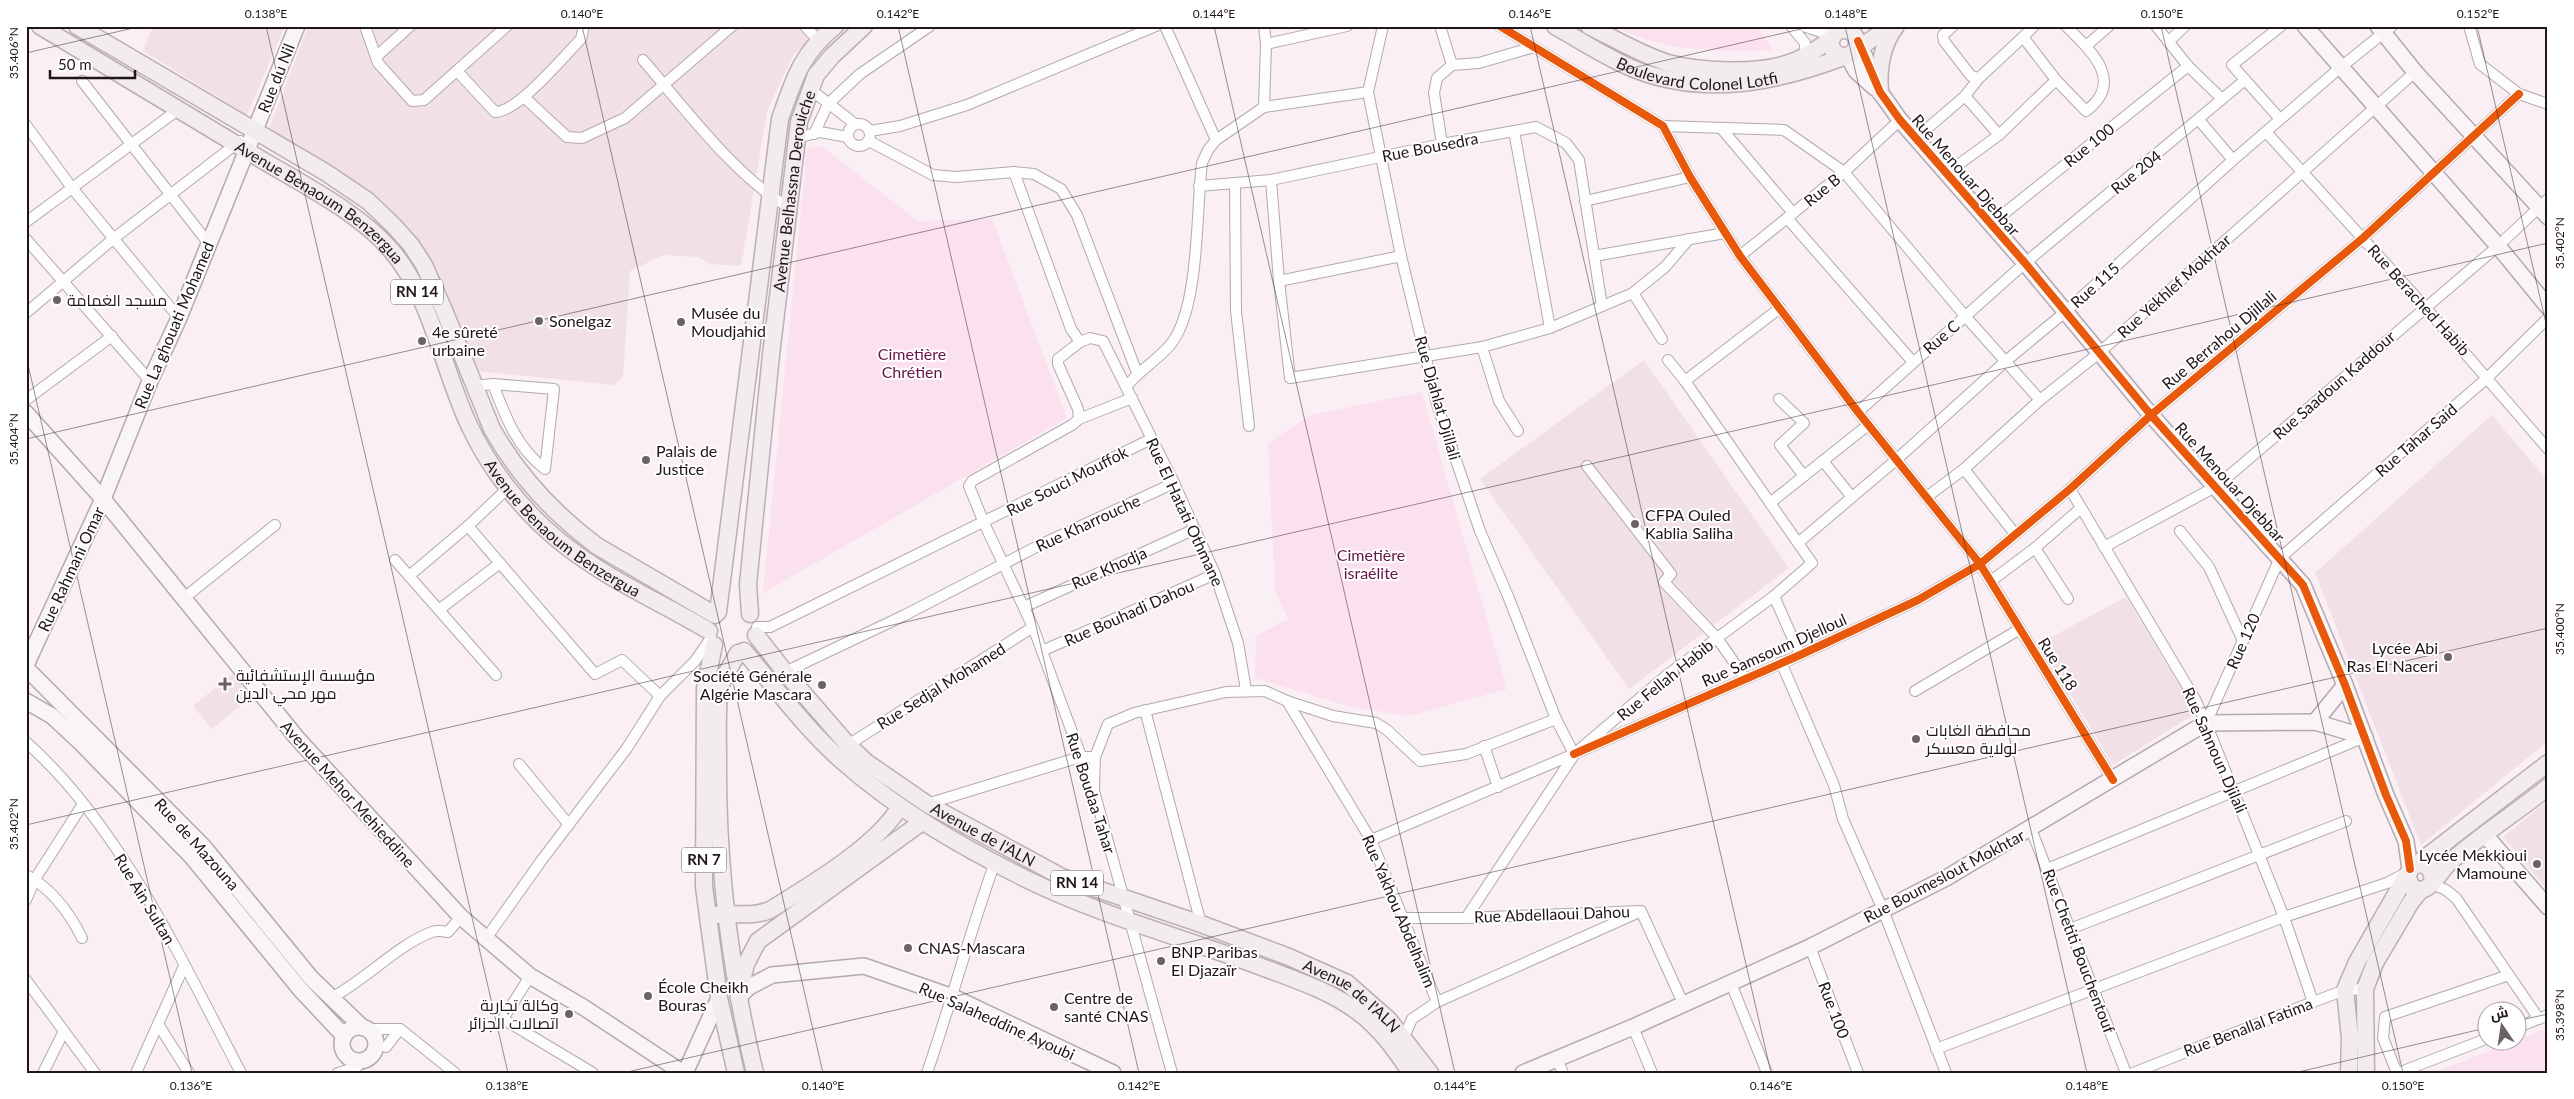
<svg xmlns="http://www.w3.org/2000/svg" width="2574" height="1099" font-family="Lato,Cairo,sans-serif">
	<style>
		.built { fill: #f2e0e8 }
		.green { fill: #fbe0ed }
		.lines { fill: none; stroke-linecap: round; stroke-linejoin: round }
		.street-casing { stroke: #b3a9ae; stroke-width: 12 }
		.secondary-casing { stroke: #b3a9ae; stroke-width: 18 }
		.primary-casing { stroke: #bcaeb5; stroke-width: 19 }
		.street { stroke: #fefdfd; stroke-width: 10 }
		.secondary { stroke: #f8f4f7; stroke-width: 15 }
		.primary { stroke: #f2ecef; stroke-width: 16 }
		.cycleway-casing { stroke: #fff; stroke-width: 11 }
		.cycleway { stroke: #e8590c; stroke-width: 8 }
		.ticks { fill: none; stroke: #20151b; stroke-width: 1; stroke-opacity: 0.45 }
		.poi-dot { fill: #6c6167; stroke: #fff; stroke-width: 2 }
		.labels { text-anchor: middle; stroke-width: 4; stroke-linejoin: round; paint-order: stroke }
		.shield { fill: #fff; stroke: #635b5f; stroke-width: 1 }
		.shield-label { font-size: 15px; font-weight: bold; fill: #20151b }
		.street-label { font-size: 16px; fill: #20151b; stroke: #fff }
		.poi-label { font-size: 16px; fill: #20151b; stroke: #fff; text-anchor: start }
		.park-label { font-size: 16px; fill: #661347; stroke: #fff }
		.neatline { fill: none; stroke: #20151b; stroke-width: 2 }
		.ticks-label { font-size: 12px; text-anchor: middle; fill: #20151b }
	</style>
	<rect width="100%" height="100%" fill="#faeff4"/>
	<g class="built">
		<polygon points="153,26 285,26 247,115 143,51"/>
		<polygon points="308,26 822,26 793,56 767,111 741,266 710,264 698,257 663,255 630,271 623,377 613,385 475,371 410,230 376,195 269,129"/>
		<polygon points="1644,360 1789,568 1629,689 1480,479"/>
		<polygon points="2492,415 2548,481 2548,741 2421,845 2315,573"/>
		<polygon points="2126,597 2196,713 2113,765 2040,643"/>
		<polygon points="236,671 255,694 212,729 193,706"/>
		<polygon points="2548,800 2548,891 2503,837"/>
	</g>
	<g class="green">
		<path d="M1616 26H1758L1772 50C1719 51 1664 53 1616 26Z"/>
		<polygon points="820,145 918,221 992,219 1067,418 763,593 807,149"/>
		<polygon points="1422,392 1507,689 1408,716 1348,706 1255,678 1256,636 1288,619 1275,590 1268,443 1311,415"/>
		<polygon points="2548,1028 2548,1073 2433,1073"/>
	</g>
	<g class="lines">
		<g class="street-casing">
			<g id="street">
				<polyline points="365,26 378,63 412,101 424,100 507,26"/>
				<polyline points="805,26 818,40"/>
				<polyline points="1165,26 1216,140"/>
				<polyline points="1264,26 1266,44 1264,107"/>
				<polyline points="1383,26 1368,92 1401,256 1437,404 1480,531 1508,596 1556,719 1574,754"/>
				<polyline points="1440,26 1452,65 1437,78 1434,93 1442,144"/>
				<polyline points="1500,26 1663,126 1690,177 1740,256 1858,412 1980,564 2113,780"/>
				<polyline points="1791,26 1805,43 1805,56"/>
				<polyline points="1803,26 1833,36"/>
				<path d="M1953 26 1943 35 1944 41 1971 76 1979 78 2023 37 2056 80 2086 111C2126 81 2090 50 2066 26"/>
				<polyline points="2156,26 2188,66 2222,99"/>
				<polyline points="2469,26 2480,64 2519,94 2548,104"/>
				<polyline points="2023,37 2034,26"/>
				<polyline points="2168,42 2185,26"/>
				<polyline points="1266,44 1347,26"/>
				<polyline points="2086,46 2109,26"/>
				<polyline points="376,57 410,26"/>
				<path d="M643 60C683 106 737 179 789 207"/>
				<polyline points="1452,65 1479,63 1534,47"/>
				<path d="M457 71 495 112C518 112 563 57 581 39L584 26"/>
				<polyline points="82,81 209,244"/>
				<polyline points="810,89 855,124"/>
				<polyline points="1965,96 1999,135"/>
				<polyline points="524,97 567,137 582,138 625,118 732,26"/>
				<polyline points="2280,119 2232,65 2281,26"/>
				<polyline points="2199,120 2233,160"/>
				<circle cx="859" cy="135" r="11"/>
				<polyline points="26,125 72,188 179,318"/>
				<polyline points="1663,126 1784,130 1844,172 1965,316 2040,400"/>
				<polyline points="1721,128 1793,213"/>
				<polyline points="870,131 900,126 967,105 1156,26"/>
				<polyline points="1514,131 1550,328"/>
				<polyline points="2266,132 2425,307 2548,449"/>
				<polyline points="814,134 828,104 860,74 930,26"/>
				<polyline points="797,138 820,132 848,137"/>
				<polyline points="1916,138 1965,96 1979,78"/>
				<polyline points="869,141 933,175 956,177 1014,172 1034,174 1061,189 1077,215 1137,373"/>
				<polyline points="1014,172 1071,329 1080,342 1090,338 1103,341 1174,483 1215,574 1238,643 1246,690"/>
				<polyline points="1947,173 1999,135 2056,80"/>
				<polyline points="1271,180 1279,281 1290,378 1482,347 1550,328 1633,293 1665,267 1689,239"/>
				<polyline points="1235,183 1236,311 1249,426"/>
				<polyline points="1199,186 1271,180 1442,144 1536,127 1566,143 1579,160 1602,306"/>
				<polyline points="1585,201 1690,177"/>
				<polyline points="1787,218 1913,362"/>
				<polyline points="26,222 179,109"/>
				<polyline points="1991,224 2188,66"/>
				<polyline points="26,239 150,381"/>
				<polyline points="1594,256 1725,233"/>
				<polyline points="1740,256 1844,172 1900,120"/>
				<polyline points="1279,281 1401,256"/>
				<polyline points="1633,293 1662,339"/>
				<polyline points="26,313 113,239 240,141"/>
				<polyline points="1080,342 1058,359 1058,364 1078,409 1079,419 1072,425 972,481 969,486 984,523 1033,627 1094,791 1172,1073"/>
				<polyline points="1482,347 1499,401 1518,431"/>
				<polyline points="1685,381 1780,308"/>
				<path d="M474 386 493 384 554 389 545 469C517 448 505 416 493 384"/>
				<path d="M1127 386C1139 370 1158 360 1171 344 1200 307 1196 210 1202 163L1208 150 1216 140 1264 107 1368 92"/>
				<polyline points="1779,399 1804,423 1780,445 1804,476"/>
				<polyline points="26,400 112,336"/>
				<polyline points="1858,412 2025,263 2245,80"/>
				<polyline points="1079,419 1132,398"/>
				<polyline points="1823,461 1851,496"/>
				<polyline points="1587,466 1671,574 1664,582 1717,638 1745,678"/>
				<polyline points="1964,469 2015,534"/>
				<polyline points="509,487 468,526 595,674 622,660 660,696"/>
				<polyline points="2070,489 2195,699 2206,723 2284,917 2313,1002"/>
				<polyline points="1928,496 1964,469 2040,400 2099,353 2415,72"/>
				<polyline points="1770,503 1868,425"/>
				<polyline points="2180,531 2209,567 2243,641"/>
				<polyline points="1798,543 1896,460 2007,360 2064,313 2233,160 2341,67 2392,26"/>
				<polyline points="2104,547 2217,486 2498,246 2548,199"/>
				<polyline points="2035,548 2068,599"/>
				<polyline points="395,560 496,675"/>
				<polyline points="409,576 468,526"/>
				<polyline points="1991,581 2035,548 2081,508"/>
				<polyline points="1774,596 1800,655"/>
				<polyline points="184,598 275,525"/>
				<polyline points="1024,607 1195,529"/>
				<polyline points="440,609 500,563"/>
				<polyline points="757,627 770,627 1151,439"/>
				<polyline points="1042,651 1215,574"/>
				<polyline points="1781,662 1834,785 1843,819 1883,910 1946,1073"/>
				<polyline points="785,672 905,615 1042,544 1174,483"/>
				<polyline points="1915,691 2020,629"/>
				<polyline points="1287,701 1371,840 1437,1002 1412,1019 1404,1037"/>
				<polyline points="1145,710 1201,924"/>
				<polyline points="2206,723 2280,558 2487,378 2548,318"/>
				<path d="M26 742C120 825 183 963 241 1073"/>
				<polyline points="848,745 1033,627"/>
				<polyline points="1484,746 1498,787"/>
				<polyline points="1574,754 1800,655 1918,600 1980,564 2070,489 2151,415 2363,238 2519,94"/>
				<polyline points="1574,755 1466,918 1641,911 1683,1003"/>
				<polyline points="519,764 569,825"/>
				<polyline points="1094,787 1095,757 1108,724 1134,713 1226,692 1265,691 1287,701 1333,716 1376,723 1387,730 1420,761 1466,754 1556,719"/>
				<polyline points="927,804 1080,757 1095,757"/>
				<polyline points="2031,829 2126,1073"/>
				<polyline points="1371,840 1574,754 1667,675 1774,596 1812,563 1685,381 1668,360"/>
				<polyline points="2047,869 2365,737"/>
				<path d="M26 875C51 888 70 914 82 938"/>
				<polyline points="2432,884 2446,890 2456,898 2539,1019"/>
				<polyline points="26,900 35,879 83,804"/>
				<polyline points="1403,918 1466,918"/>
				<polyline points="2070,929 2346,821"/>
				<polyline points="485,940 541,861 627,748 660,696 695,661 711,638"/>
				<polyline points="1810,947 1858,1073"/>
				<polyline points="530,976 503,1019 593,1073"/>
				<polyline points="26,980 95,1073"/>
				<polyline points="1730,981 1767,1073"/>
				<path d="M331 998C366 980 397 945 432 932 437 930 443 931 448 932L461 917"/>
				<polyline points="1437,1002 1635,914"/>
				<polyline points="158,1024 189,1073"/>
				<polyline points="1633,1027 1652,1073"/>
				<polyline points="2516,1028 2548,1015"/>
				<polyline points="367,1029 400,1029 455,1073"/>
				<polyline points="386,1047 400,1029"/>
				<polyline points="1936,1049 2284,917 2387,883 2406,873"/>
				<polyline points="1557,1059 1563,1073"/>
				<polyline points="43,1073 64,1031"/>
				<polyline points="136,1073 184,966"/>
				<polyline points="338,1073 357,1067"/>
				<path d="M927 1073C951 1003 970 932 995 862"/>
				<polyline points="2133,1073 2313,1002 2345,990 2365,989"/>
				<polyline points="2397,1073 2383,1038 2385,1017 2509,975"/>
				<polyline points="2398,1073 2486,1039"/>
			</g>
		</g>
		<g class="secondary-casing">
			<g id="secondary">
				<polyline points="2305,26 2498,246 2548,307"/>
				<polyline points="2378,26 2415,72 2548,217"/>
				<polyline points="1858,41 1880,92 1900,120 2025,263 2151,415 2303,585 2345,685 2386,795 2406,841 2410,869"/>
				<polyline points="1848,56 1856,71 1875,88"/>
				<polyline points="26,413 103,499 297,738 461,917 530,976 583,1007 683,1073"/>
				<polyline points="26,665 103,499 150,381 179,318 297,26"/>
				<polyline points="26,668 203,846 311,978 362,1027"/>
				<polyline points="26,701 52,716 81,743 192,857 300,989 344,1036"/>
				<polyline points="2315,722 2345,685"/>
				<polyline points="2485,835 2548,907"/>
				<polyline points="738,998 749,987 772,975 864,966 953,997 1113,1073"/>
				<circle cx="359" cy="1044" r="17"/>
				<polyline points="685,1073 719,998"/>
				<polyline points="1523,1073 1633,1027 1810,947 1946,878 2206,723 2315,722 2365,737"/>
			</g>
		</g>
		<g class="primary-casing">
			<g id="primary">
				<path id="s1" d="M40 26C110 68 179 110 249 152 294 180 357 210 391 250 431 296 443 370 469 425 489 468 521 509 557 539 602 577 659 601 709 631"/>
				<path d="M77 26 325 172 368 201 394 226 411 245 424 265 444 310 492 429C518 475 554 514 597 546L715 615"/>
				<path id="s2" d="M1555 26C1579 40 1604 56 1629 67 1702 98 1775 83 1846 56"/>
				<path d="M1589 26C1615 39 1640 54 1668 63 1700 72 1758 74 1789 63 1805 58 1819 48 1832 38"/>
				<circle cx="1844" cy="43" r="13"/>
				<polyline points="1856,50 1891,26"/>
				<path d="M1880 92C1878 69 1881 46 1896 26"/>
				<path d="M718 612 780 119C794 79 801 54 835 26"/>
				<path id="s3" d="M750 614 748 584 771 355 799 122 816 75 832 56 864 26"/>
				<path id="s4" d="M756 635 785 672 848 745 866 762 927 804 1062 877 1201 924 1289 957 1347 983 1389 1020 1430 1073"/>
				<polyline points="714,645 705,688 704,887 719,998 736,1073"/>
				<path d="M744 651C775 687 805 728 841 760 896 809 958 845 1024 878 1099 915 1181 937 1259 966 1293 979 1329 990 1358 1012 1380 1028 1396 1051 1411 1073"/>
				<path d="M738 653C731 666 720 680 719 694 717 716 718 738 718 759 717 865 730 970 755 1073"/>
				<polyline points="2417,864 2548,763"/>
				<path d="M2433 880 2430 868 2422 864 2413 866 2407 875 2412 888C2429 897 2438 873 2449 863 2480 835 2516 813 2548 787"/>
				<path d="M716 915C736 912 750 918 770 910 812 884 874 848 900 807"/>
				<polyline points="740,988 746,964 758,941 922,822"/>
				<polyline points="2349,1073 2350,1038 2345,990 2357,962 2407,875"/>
				<polyline points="2366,1073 2365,989 2375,963 2411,902 2421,890"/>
			</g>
		</g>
		<use href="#street" class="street"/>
		<use href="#secondary" class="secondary"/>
		<use href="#primary" class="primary"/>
		<g class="cycleway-casing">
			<g id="cycleway">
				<polyline points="1500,26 1663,126 1690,177 1740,256 1858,412 1980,564 2113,780"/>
				<polyline points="1858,41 1880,92 1900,120 2025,263 2151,415 2303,585 2345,685 2386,795 2406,841 2410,869"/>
				<polyline points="1574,754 1800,655 1918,600 1980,564 2070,489 2151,415 2363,238 2519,94"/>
			</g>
		</g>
		<use href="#cycleway" class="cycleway"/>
	</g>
	<path class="ticks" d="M266 26 508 1073M582 26 823 1073M898 26 1139 1073M1214 26 1455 1073M1530 26 1771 1073M1845 26 2087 1073M2161 26 2403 1073M2477 26 2548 332M26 53 142 26M26 356 192 1073M26 439 1814 26M26 825 2548 243M2516 1021 2548 1014M623 1073 2548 628M2294 1073 2486 1028"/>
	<g class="poi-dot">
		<circle cx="57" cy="300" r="5"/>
		<circle cx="539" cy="321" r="5"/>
		<circle cx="681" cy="322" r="5"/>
		<circle cx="422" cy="341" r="5"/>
		<circle cx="646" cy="460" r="5"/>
		<circle cx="1635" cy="524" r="5"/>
		<circle cx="2448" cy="657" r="5"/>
		<path d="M222.5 676.5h5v5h5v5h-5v5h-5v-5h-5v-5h5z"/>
		<circle cx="822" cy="685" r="5"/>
		<circle cx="1916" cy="739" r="5"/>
		<circle cx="2537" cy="864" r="5"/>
		<circle cx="908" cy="948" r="5"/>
		<circle cx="1161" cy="961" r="5"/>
		<circle cx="648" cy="996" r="5"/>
		<circle cx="1054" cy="1007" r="5"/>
		<circle cx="569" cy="1014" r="5"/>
	</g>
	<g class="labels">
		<g class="shield">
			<rect x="391" y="279.5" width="52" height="25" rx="4"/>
			<rect x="681.5" y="847.5" width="45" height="25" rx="4"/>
			<rect x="1051" y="870.5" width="52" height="25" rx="4"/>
		</g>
		<g class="shield-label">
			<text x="417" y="297">RN 14</text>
			<text x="704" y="865">RN 7</text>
			<text x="1077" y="888">RN 14</text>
		</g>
		<g class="street-label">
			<text dy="6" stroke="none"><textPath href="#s2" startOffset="154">Boulevard Colonel Lotfi</textPath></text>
			<text transform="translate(276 78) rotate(-68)" y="6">Rue du Nil</text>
			<text transform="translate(2089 145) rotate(-39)" y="6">Rue 100</text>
			<text transform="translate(1430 147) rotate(-11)" y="6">Rue Bousedra</text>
			<text transform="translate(2136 172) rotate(-39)" y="6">Rue 204</text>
			<text transform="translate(1966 175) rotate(49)" y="6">Rue Menouar Djebbar</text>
			<text transform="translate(1822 190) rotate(-39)" y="6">Rue B</text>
			<text dy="6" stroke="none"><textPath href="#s3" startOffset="426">Avenue Belhassna Derouiche</textPath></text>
			<text dy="6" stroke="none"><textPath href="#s1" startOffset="331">Avenue Benaoum Benzergua</textPath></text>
			<text transform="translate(2095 285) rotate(-42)" y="6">Rue 115</text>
			<text transform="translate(2174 286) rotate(-42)" y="6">Rue Yekhlef Mokhtar</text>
			<text transform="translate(2419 300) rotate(48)" y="6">Rue Berached Habib</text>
			<text transform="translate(174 325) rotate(-67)" y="6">Rue La ghouati Mohamed</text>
			<text transform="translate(1941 337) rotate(-41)" y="6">Rue C</text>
			<text transform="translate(2219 340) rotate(-40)" y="6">Rue Berrahou Djillali</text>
			<text transform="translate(2334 385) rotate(-41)" y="6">Rue Saadoun Kaddour</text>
			<text transform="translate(1438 398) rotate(74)" y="6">Rue Djahlat Djillali</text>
			<text transform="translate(2416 440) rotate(-41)" y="6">Rue Tahar Said</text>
			<text transform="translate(1067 481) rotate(-27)" y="6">Rue Souci Mouffok</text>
			<text transform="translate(2230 482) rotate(48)" y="6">Rue Menouar Djebbar</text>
			<text transform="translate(1185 512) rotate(65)" y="6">Rue El Hatati Othmane</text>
			<text transform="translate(1088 523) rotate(-25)" y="6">Rue Kharrouche</text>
			<text dy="6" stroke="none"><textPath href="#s1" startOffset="752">Avenue Benaoum Benzergua</textPath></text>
			<text transform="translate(1109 568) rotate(-24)" y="6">Rue Khodja</text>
			<text transform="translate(71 569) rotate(-65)" y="6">Rue Rahmani Omar</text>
			<text transform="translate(1129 613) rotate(-24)" y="6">Rue Bouhadi Dahou</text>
			<text transform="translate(2243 641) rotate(-66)" y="6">Rue 120</text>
			<text transform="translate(1774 650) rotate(-24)" y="6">Rue Samsoum Djelloul</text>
			<text transform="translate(2058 664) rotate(58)" y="6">Rue 118</text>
			<text transform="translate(1665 680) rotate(-39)" y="6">Rue Fellah Habib</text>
			<text transform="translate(941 686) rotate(-32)" y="6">Rue Sedjal Mohamed</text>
			<text transform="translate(2215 750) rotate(66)" y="6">Rue Sahnoun Djilali</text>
			<text transform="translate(1091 793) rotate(72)" y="6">Rue Boudaa Tahar</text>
			<text transform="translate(348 794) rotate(48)" y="6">Avenue Mehor Mehieddine</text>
			<text dy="6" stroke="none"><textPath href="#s4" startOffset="306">Avenue de l'ALN</textPath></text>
			<text transform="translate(197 844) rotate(48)" y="6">Rue de Mazouna</text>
			<text transform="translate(1944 876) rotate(-28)" y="6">Rue Boumeslout Mokhtar</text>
			<text transform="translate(145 899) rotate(59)" y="6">Rue Ain Sultan</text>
			<text transform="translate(1399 911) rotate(67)" y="6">Rue Yakhou Abdelhalim</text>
			<text transform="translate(1552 914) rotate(-2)" y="6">Rue Abdellaoui Dahou</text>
			<text transform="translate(2079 951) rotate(69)" y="6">Rue Chetiti Bouchentouf</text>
			<text dy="6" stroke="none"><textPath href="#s4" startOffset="711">Avenue de l'ALN</textPath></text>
			<text transform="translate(1834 1010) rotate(69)" y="6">Rue 100</text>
			<text transform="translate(997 1021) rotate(24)" y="6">Rue Salaheddine Ayoubi</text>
			<text transform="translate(2248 1027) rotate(-21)" y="6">Rue Benallal Fatima</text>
		</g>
		<g class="poi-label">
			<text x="67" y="306">مسجد الغمامة</text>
			<text x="691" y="319">Musée du<tspan x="691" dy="18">Moudjahid</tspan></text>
			<text x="549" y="327">Sonelgaz</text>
			<text x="432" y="338">4e sûreté<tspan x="432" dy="18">urbaine</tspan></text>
			<text x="656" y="457">Palais de<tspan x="656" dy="18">Justice</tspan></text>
			<text x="1645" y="521">CFPA Ouled<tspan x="1645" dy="18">Kablia Saliha</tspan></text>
			<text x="2438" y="654" text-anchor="end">Lycée Abi<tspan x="2438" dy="18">Ras El Naceri</tspan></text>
			<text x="236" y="681">مؤسسة الإستشفائية<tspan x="236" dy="18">مهر محي الدين</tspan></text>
			<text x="812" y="682" text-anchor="end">Société Générale<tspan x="812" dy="18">Algérie Mascara</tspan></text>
			<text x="1926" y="736">محافظة الغابات<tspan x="1926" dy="18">لولاية معسكر</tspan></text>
			<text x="2527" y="861" text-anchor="end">Lycée Mekkioui<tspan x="2527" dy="18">Mamoune</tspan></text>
			<text x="918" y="954">CNAS-Mascara</text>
			<text x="1171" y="958">BNP Paribas<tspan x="1171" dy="18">El Djazaïr</tspan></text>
			<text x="658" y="993">École Cheikh<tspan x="658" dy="18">Bouras</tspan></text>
			<text x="1064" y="1004">Centre de<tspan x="1064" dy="18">santé CNAS</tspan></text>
			<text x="559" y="1011" text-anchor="end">وكالة تجارية<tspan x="559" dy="18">اتصالات الجزائر</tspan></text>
		</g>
		<g class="park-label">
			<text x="912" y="360">Cimetière<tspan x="912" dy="18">Chrétien</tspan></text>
			<text x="1371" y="561">Cimetière<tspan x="1371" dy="18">israélite</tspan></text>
		</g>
	</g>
	<rect width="2574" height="1099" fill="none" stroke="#ffffff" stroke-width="55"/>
	<g transform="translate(2502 1026) rotate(347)"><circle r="24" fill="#ffffff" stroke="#a6a1a4"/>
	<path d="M0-4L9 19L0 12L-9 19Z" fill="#6c6167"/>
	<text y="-8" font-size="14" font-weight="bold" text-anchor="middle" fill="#20151b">ش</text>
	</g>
	<path d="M50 70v8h85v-8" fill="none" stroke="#20151b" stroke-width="2.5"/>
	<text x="58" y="70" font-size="15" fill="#20151b" stroke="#ffffff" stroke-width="4" paint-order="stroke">50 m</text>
	<rect x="28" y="28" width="2518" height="1044" class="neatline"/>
	<g class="ticks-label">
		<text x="266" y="18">0.138°E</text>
		<text x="582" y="18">0.140°E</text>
		<text x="898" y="18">0.142°E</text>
		<text x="1214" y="18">0.144°E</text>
		<text x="1530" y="18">0.146°E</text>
		<text x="1846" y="18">0.148°E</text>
		<text x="2162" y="18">0.150°E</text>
		<text x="2478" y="18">0.152°E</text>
		<text transform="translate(14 53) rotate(-90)" y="4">35.406°N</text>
		<text transform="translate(2560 243) rotate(-90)" y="4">35.402°N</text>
		<text transform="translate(14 439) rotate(-90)" y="4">35.404°N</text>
		<text transform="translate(2560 629) rotate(-90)" y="4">35.400°N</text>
		<text transform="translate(14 824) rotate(-90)" y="4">35.402°N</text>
		<text transform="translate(2560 1015) rotate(-90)" y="4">35.398°N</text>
		<text x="191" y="1090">0.136°E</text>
		<text x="507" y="1090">0.138°E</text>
		<text x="823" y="1090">0.140°E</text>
		<text x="1139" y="1090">0.142°E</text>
		<text x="1455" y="1090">0.144°E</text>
		<text x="1771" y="1090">0.146°E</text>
		<text x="2087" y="1090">0.148°E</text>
		<text x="2403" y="1090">0.150°E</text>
	</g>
</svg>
